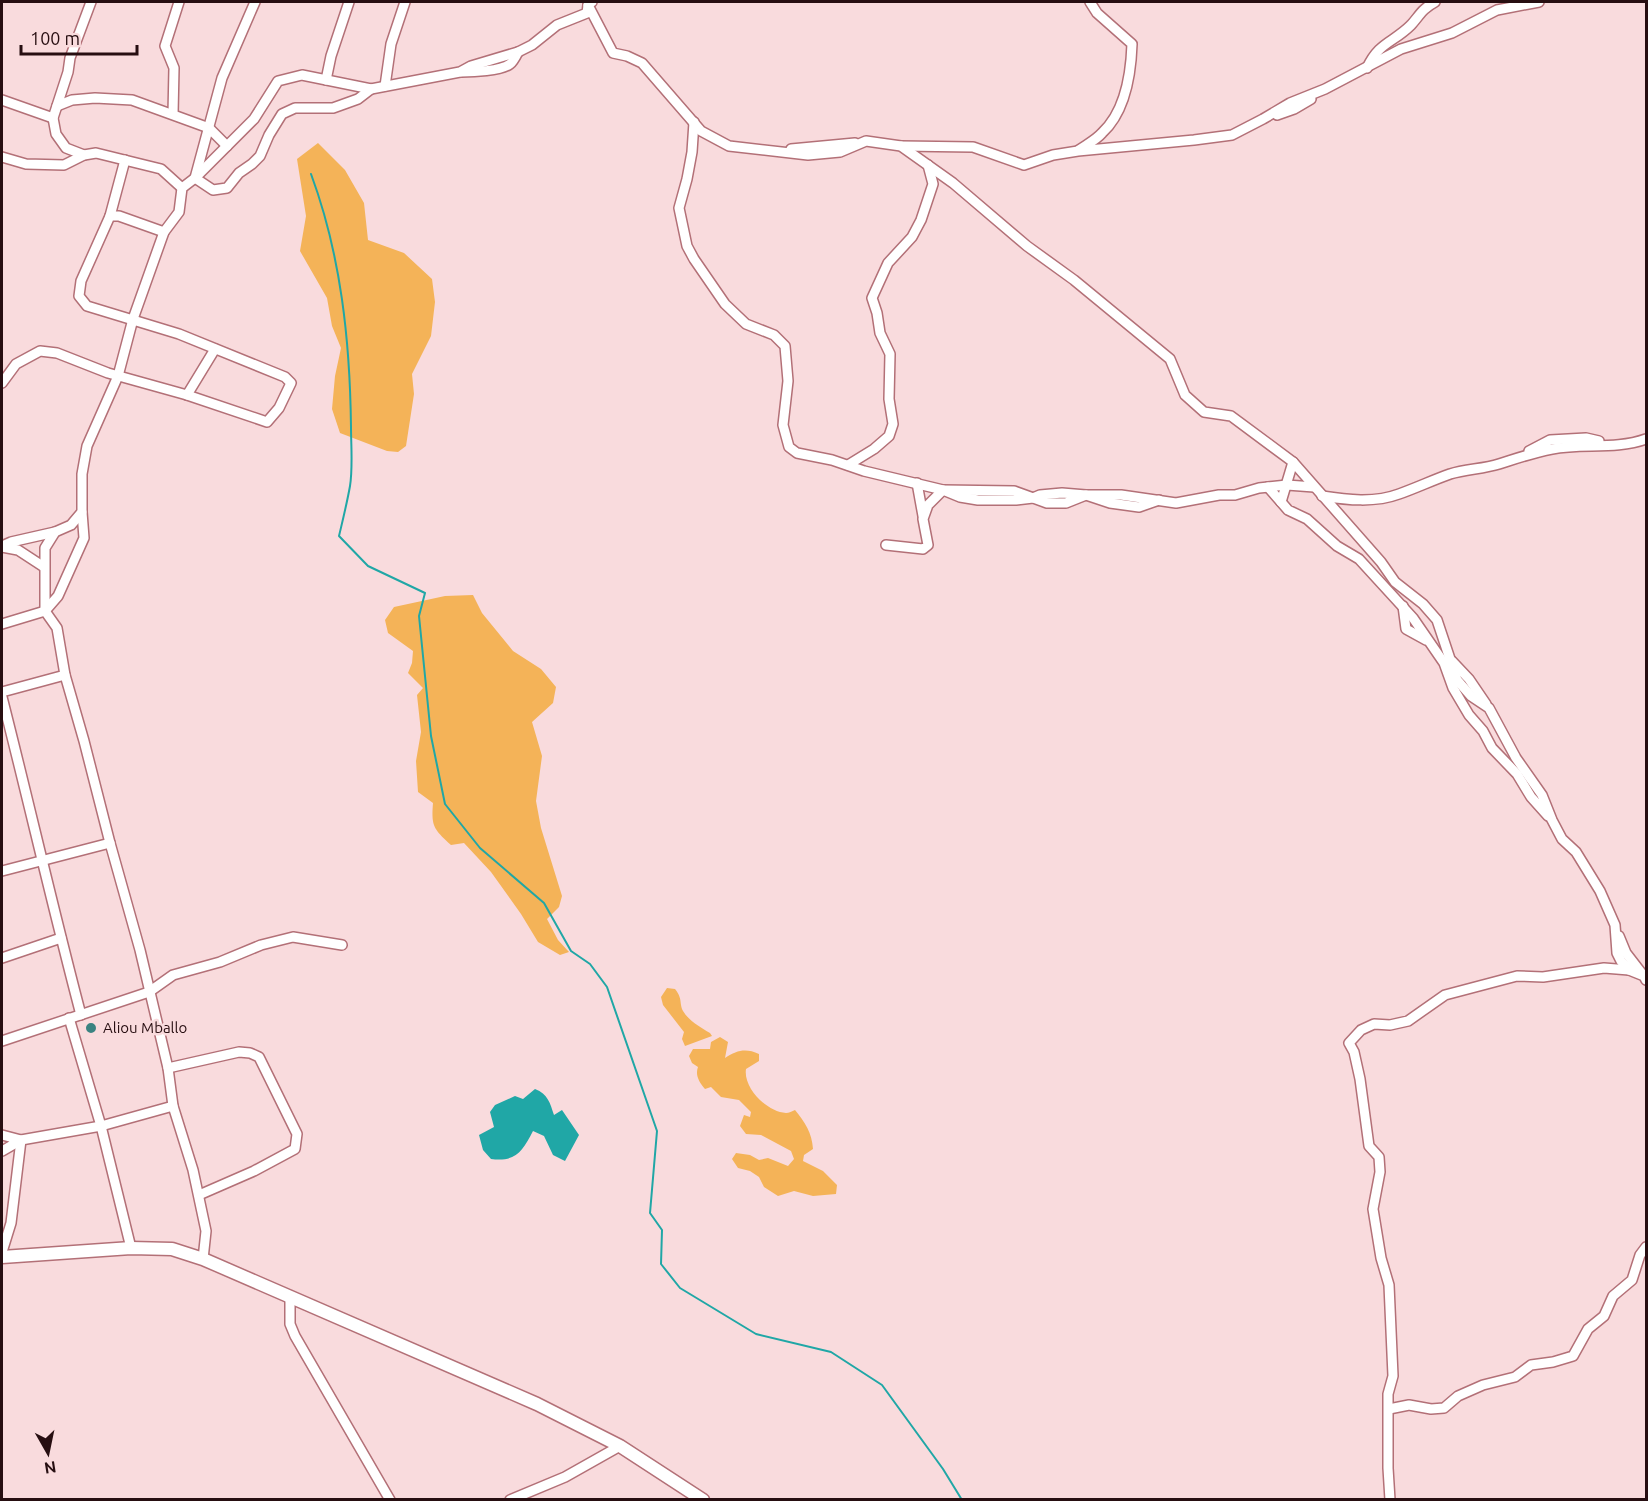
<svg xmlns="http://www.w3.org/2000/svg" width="1648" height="1501" font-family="Ubuntu,sans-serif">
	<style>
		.green { fill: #f4b358 }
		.water { fill: #20a7a6 }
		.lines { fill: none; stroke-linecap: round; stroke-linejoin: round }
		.stream { stroke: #20a7a6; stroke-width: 2 }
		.street-casing { stroke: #b37077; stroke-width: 12 }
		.secondary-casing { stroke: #b37077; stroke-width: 15 }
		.street { stroke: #fff; stroke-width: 9 }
		.secondary { stroke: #fff; stroke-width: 12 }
		.poi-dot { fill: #3a8381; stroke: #f9dbdd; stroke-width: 2 }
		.labels { text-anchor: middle; stroke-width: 5; stroke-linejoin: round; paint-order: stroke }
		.poi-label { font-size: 15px; fill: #270e11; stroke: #f9dbdd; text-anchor: start }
	</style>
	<rect width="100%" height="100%" fill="#f9dbdd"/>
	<g class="green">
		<polygon points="318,143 345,170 364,203 368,240 404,253 432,279 435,302 431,336 412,374 414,394 406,446 398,452 387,451 340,433 332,409 335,376 341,348 332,326 327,298 300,251 306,216 297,159"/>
		<path d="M473 595 482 613 513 651 541 669 556 687 553 703 532 722 542 756 536 801 541 828 562 896 559 907 547 919 558 940 569 952 560 955 538 942 521 914 491 872 464 843 451 845C434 829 431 827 433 803L418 792 416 761 421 732 417 695 423 688 408 673 412 663 413 651 388 633 385 620 394 607 445 596Z"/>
		<path d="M667 988 675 989C683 999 679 1003 683 1011 689 1021 700 1027 710 1033L712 1036 685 1046 682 1039 684 1032 663 1005 661 997Z"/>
		<path d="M720 1037 728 1042 725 1058C737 1050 746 1048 759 1054V1061L746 1069C743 1088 767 1112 786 1113 789 1113 792 1111 795 1110 805 1122 812 1133 813 1149L804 1155 803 1161 823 1171 837 1185 836 1194 813 1196 794 1191 778 1196 764 1187 759 1177 750 1171 738 1168 732 1159 736 1153 750 1155 759 1160 768 1158 788 1166 794 1159 791 1151 761 1135 746 1134 740 1126 744 1115 750 1117 751 1112 739 1100 721 1097 711 1087 705 1089C699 1082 695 1075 698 1067L692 1063 689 1056 693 1049H710L711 1042Z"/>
	</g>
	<path class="water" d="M535 1089C548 1094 550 1103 554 1115L562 1110 579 1135 565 1161 553 1155 544 1136 533 1131C522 1152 516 1162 491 1159L483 1150 479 1135 494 1127 490 1112 495 1105 515 1096 523 1099Z"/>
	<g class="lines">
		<path class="stream" d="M311 174C341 255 350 341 351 427 351 446 353 467 350 486 347 503 343 519 339 536L368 566 425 593 419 616 431 736 445 804 480 848 544 903 571 951 590 964 607 987 657 1131 650 1213 662 1230 661 1264 680 1288 756 1334 831 1352 882 1385 943 1469 962 1500"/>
		<g class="street-casing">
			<g id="street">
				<polyline points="255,2 222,78 195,178 213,190 227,188 239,173 252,164 260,156 269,135 282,114 295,108 333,108 358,99 371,89"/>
				<polyline points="588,5 613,53 627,56 642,63 701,131 729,146 808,155 840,152 866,141 901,146 953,183 1027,246 1074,280 1170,359 1185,395 1204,412 1231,416 1293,462 1381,562 1395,582 1423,604 1437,620 1457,680 1471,696 1489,708 1516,758 1542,795 1552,820 1562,839 1576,852 1600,891 1615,925 1617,953 1621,961 1629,970 1644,976 1646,980"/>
				<path d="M1367 68C1379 42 1393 43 1411 25 1420 15 1422 9 1435 2"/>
				<path d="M462 72C472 72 501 71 510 64 513 62 516 56 518 52"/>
				<polyline points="326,80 331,56 349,2"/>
				<polyline points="385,86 391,44 405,2"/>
				<polyline points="2,100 53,118"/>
				<polyline points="57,106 72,100 95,98 132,100 209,128 227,146"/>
				<polyline points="173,114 174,68 165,46 179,2"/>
				<polyline points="1277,115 1294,109 1311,99"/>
				<polyline points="694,122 692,152 687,179 679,208 687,246 694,259 725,304 746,324 774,335 785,346 788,381 783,425 789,447 797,453 832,460 864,471 943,490 960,497 978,500 1016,500 1033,498 1040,495 1062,493 1086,495 1110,503 1139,507 1159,500"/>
				<polyline points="901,146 973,147 1024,165 1053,155 1078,151 1194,140 1232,135 1263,119 1290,103 1325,89 1401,49 1452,33 1497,10 1539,2"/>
				<polyline points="791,149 855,143"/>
				<path d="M1079 150C1086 145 1096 140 1102 133 1126 111 1131 74 1132 44L1097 13 1090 2"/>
				<polyline points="84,155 66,148 56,134 53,118 68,72 70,58 91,2"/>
				<polyline points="2,157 26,164 64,165 84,155 96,153 161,169 182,188"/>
				<polyline points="110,216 125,160"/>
				<polyline points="2,383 16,364 40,351 57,353 108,373 187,395 267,422 279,408 291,383 285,377 179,334 87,306 79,296 81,281 110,216 119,216 164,232"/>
				<polyline points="187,395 215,349"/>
				<polyline points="1529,451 1550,440 1586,438 1599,441"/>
				<polyline points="848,465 874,449 889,436 893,424 889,399 890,354 880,333 877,313 872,298 888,263 912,237 921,220 933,184 928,165"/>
				<polyline points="917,483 923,516"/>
				<polyline points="1268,487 1288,510 1307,519 1337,546 1359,559 1413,618 1444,663 1453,688 1469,715 1483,731 1492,748 1517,774 1531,797 1548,816"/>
				<path d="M1322 496C1347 500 1375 503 1399 494 1416 488 1433 480 1450 474 1466 469 1483 469 1499 464 1518 458 1532 453 1552 449 1584 443 1615 450 1646 439"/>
				<polyline points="1281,502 1293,462"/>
				<polyline points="886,545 923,549 928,545 923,519 928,505 943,490 1014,491 1047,503 1066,503 1086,495 1121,495 1176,503 1219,495 1235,495 1259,488 1287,485 1314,487"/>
				<polyline points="2,546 11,542 55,532"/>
				<polyline points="2,547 18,550 44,567"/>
				<polyline points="1403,606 1406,629 1426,640"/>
				<polyline points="2,624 45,611 58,596 84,538 82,512"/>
				<polyline points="1452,661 1469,679 1486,704"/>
				<polyline points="2,692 65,675"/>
				<path d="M2 697C29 803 53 909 81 1015"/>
				<polyline points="2,871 110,843"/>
				<polyline points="1619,936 1626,953 1643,975"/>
				<polyline points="2,958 61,938"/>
				<polyline points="69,1018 101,1126 131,1248"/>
				<polyline points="2,1041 149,992 173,975 220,962 261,945 293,937 342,945"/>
				<polyline points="168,1068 239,1052 250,1053 259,1057 297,1134 295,1149 254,1171 199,1195"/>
				<polyline points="2,1135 21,1140 2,1151"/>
				<polyline points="2,1252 11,1223 21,1140 101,1126 173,1106"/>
				<polyline points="203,1259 206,1231 193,1170 173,1106 168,1068 140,950 110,843 84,741 65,675 57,628 45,611 45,548 55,532 71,525 82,512 82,474 87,446 118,376 133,319 164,232 179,212 182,188 195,178 254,119 278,81 302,75 371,89 460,72 471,66 518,52 532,45 557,25 587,13 588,5 592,2"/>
				<polyline points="290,1297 290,1324 295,1336 390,1500"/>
				<polyline points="1389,1409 1409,1405 1431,1409 1444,1408 1458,1396 1483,1385 1515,1377 1531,1365 1553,1362 1573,1356 1588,1329 1604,1316 1613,1296 1632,1280 1640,1255 1646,1247"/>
				<polyline points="510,1500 565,1477 620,1446"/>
				<polyline points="1390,1500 1388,1468 1388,1394 1393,1376 1389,1285 1381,1258 1373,1209 1380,1172 1379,1157 1369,1146 1360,1079 1354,1052 1349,1043 1361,1030 1374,1024 1390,1025 1408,1021 1445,995 1517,976 1543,977 1604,968 1629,970"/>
			</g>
		</g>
		<g class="secondary-casing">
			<polyline id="secondary" points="2,1257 131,1248 172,1249 203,1259 537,1404 620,1446 703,1500"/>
		</g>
		<use href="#street" class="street"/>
		<use href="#secondary" class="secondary"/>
	</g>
	<circle class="poi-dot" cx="91" cy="1028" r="6"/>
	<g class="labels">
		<g class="poi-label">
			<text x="103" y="1033">Aliou Mballo</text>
		</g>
	</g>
	<rect width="1648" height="1501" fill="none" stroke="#270e11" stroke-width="6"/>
	<g transform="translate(48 1453) rotate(171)" stroke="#f9dbdd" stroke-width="4.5" paint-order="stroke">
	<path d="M0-4.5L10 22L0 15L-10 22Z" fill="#270e11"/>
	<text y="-9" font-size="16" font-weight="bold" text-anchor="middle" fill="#270e11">N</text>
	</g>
	<path d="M21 45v9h116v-9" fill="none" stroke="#270e11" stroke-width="3"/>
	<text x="30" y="45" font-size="18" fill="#270e11" stroke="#f9dbdd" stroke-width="4.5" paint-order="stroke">100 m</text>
</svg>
